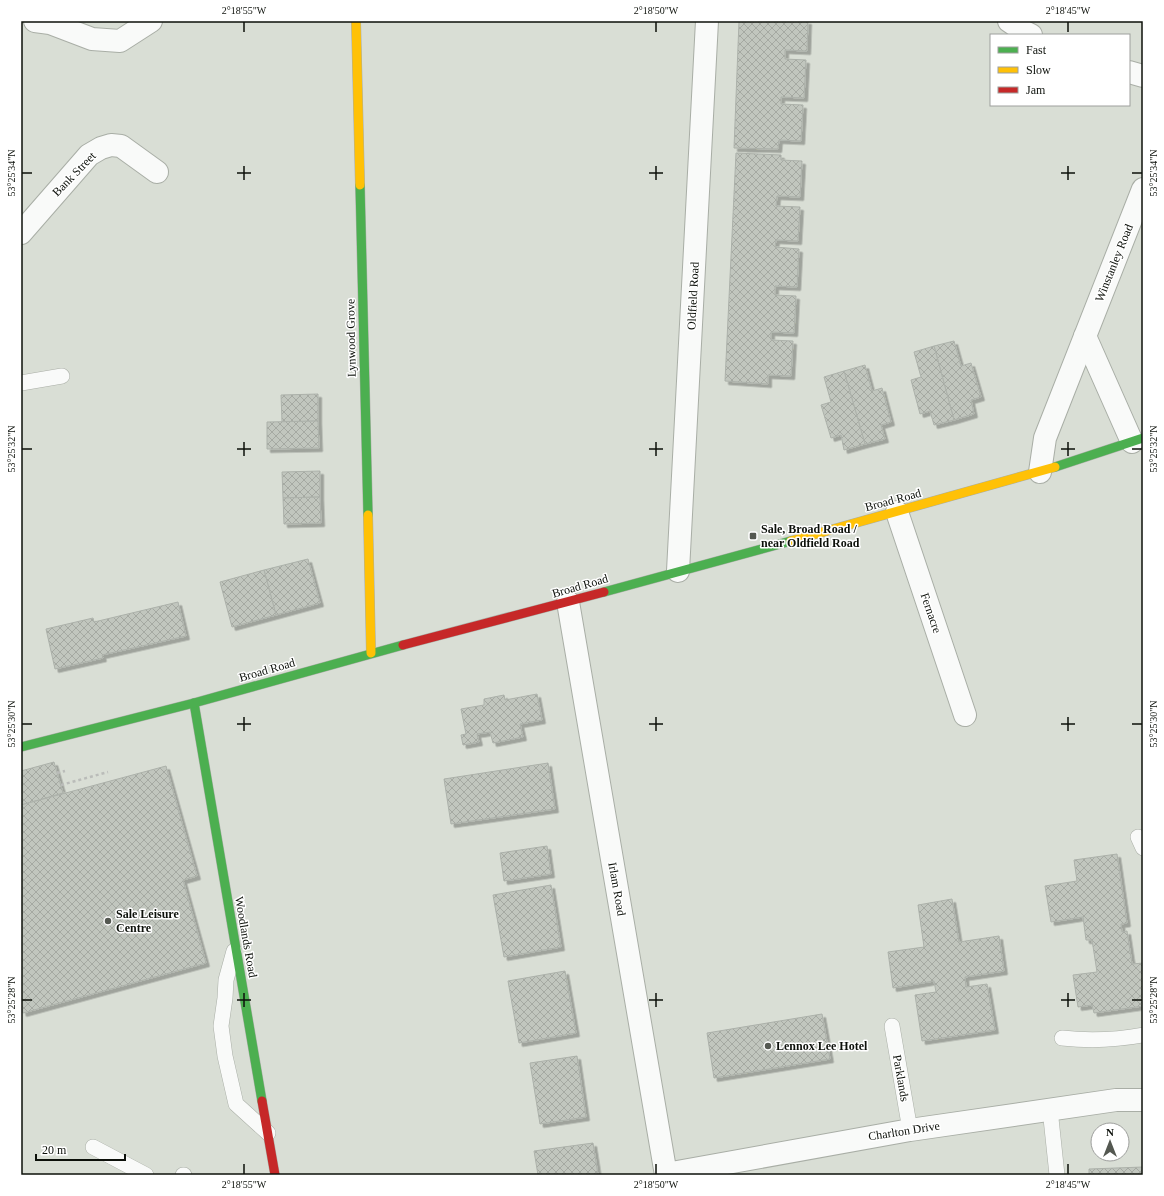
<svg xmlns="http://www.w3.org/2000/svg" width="1164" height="1196" font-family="Georgia,serif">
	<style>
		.building { fill: url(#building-cross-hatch); stroke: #acb1aa; filter: url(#shadow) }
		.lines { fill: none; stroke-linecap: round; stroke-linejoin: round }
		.lane-casing { stroke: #a9aea6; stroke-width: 16 }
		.street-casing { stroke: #a9aea6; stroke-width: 24 }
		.fast-casing { stroke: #a9aea6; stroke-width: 10 }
		.slow-casing { stroke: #a9aea6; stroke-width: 10 }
		.jam-casing { stroke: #a9aea6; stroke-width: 10 }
		.path { stroke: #babcb9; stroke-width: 2.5; stroke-dasharray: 3 3; stroke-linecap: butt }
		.lane { stroke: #f9faf9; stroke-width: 15 }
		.street { stroke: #f9faf9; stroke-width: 22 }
		.fast { stroke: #4caf50; stroke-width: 9 }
		.slow { stroke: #ffc107; stroke-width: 9 }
		.jam { stroke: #c62828; stroke-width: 9 }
		.ticks { fill: none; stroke: #0c100a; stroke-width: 1.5 }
		.poi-dot { fill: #545851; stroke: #fff; stroke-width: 1.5 }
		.labels { text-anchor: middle; stroke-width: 3; stroke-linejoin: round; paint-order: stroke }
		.street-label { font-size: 12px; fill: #0c100a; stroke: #fff }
		.poi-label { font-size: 12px; font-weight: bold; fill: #0c100a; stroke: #fff; text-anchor: start }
		.neatline { fill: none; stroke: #0c100a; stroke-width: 1.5 }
		.ticks-label { font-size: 10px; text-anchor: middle; fill: #0c100a }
	</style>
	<defs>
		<pattern id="building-cross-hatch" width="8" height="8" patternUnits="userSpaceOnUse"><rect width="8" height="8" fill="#c1c6be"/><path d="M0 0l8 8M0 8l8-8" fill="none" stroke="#a5a9a2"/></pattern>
		<filter id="shadow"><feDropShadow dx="3.5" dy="3.5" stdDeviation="0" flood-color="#0004"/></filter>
	</defs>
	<rect width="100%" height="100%" fill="#d9ded5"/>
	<g class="building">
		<polygon points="739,21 808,21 807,51 785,50 785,59 806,60 804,98 781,97 781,104 803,105 801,141 779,140 778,149 734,148"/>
		<polygon points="736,153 781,155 781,160 802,161 800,197 777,196 776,206 800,207 798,241 776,240 775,247 799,249 797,287 775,286 775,295 796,296 794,333 771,332 771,340 793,341 791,376 768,375 768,384 725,381"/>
		<polygon points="954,341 961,366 971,363 981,397 971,400 974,414 954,420 934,346"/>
		<polygon points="934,346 954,420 934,425 930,411 920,414 911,380 921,377 914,352"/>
		<polygon points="865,365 872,391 882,388 891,422 881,425 885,439 865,444 844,371"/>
		<polygon points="844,371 865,444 844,450 841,435 831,438 821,405 831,402 824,377"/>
		<polygon points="318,394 318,421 282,422 281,395"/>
		<polygon points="318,421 319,448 267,449 267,422"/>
		<polygon points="320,471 320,497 283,498 282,472"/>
		<polygon points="320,497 321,523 284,524 283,498"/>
		<polygon points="308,559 320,603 276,615 264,570"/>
		<polygon points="264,570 276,615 232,627 220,582"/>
		<polygon points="178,602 186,636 102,655 103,658 55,669 46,629 93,618 94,622"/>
		<polygon points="537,694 542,720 520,724 523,737 493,743 490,732 477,734 479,742 463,745 461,735 466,734 461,709 484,705 484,699 504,695 505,700"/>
		<polygon points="54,762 63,793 21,805 21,771"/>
		<polygon points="548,763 555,809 451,824 444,779"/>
		<polygon points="166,766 197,876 183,880 206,963 23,1013 21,1006 21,805"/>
		<polygon points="547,846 551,874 504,881 500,853"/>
		<polygon points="1117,854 1127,923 1121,924 1122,932 1127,931 1132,964 1143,963 1143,1006 1094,1013 1092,1005 1078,1007 1073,975 1097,972 1092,940 1086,940 1083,917 1051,922 1045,886 1077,881 1074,860"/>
		<polygon points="551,885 561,947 504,957 493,895"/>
		<polygon points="952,899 959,942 999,936 1004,971 965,977 966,987 987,984 995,1030 922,1041 915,995 936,992 934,981 893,988 888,952 924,947 918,905"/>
		<polygon points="565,971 576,1033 519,1043 508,981"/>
		<polygon points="822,1014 830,1059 714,1078 707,1033"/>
		<polygon points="577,1056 586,1117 540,1124 530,1063"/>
		<polygon points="593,1143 598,1175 538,1175 534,1151"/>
		<polygon points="1143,1167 1143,1175 1089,1175 1089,1169"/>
	</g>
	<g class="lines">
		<g class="lane-casing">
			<g id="lane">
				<polyline points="21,383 62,376"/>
				<polyline points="1138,837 1143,848"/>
				<polyline points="234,951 226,980 225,998 221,1026 225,1056 236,1104 268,1133"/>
				<polyline points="892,1026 910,1130"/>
				<path d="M1062 1038C1089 1041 1116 1040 1143 1035"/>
				<polyline points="1050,1109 1057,1175"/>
				<polyline points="93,1147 146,1175"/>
				<polyline points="183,1175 184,1175"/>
			</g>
		</g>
		<g class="street-casing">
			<g id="street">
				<polyline points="35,21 50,23 92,39 120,41 151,21"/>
				<polyline points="1009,21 1025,32 1031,35"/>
				<polyline points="1129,72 1143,76"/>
				<polyline points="21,233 89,155 101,148 111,145 121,146 157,172"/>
				<polyline points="1085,336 1132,442"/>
				<polyline points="1040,472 1045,438 1143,189"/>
				<polyline points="897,512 965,715"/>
				<polyline points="678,571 707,21"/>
				<polyline points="568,602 666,1175"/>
				<polyline points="666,1174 910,1130 1116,1100 1143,1100"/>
			</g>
		</g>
		<g class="fast-casing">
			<g id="fast">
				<polyline points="360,185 368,515"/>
				<polyline points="1055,467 1143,438"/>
				<polyline points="604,592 791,541"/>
				<polyline points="194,703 262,1101"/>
				<polyline points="21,747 194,703 403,645"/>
			</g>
		</g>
		<g class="slow-casing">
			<g id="slow">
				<polyline points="356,21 360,185"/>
				<polyline points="368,515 371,653"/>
				<polyline points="791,541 1055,467"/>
			</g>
		</g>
		<g class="jam-casing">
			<g id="jam">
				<polyline points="403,645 604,592"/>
				<polyline points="262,1101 275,1175"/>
			</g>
		</g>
		<g class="path">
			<polyline points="57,773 65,771"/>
			<polyline points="61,785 108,772"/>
		</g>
		<use href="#lane" class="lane"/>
		<use href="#street" class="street"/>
		<use href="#fast" class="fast"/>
		<use href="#slow" class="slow"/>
		<use href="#jam" class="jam"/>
	</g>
	<path class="ticks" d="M244 22V32M656 22V32M1068 22V32M244 166V180M656 166V180M1068 166V180M22 173H32M237 173H251M649 173H663M1061 173H1075M1132 173H1142M244 442V456M656 442V456M1068 442V456M22 449H32M237 449H251M649 449H663M1061 449H1075M1132 449H1142M244 717V731M656 717V731M1068 717V731M22 724H32M237 724H251M649 724H663M1061 724H1075M1132 724H1142M244 993V1007M656 993V1007M1068 993V1007M22 1000H32M237 1000H251M649 1000H663M1061 1000H1075M1132 1000H1142M244 1164V1174M656 1164V1174M1068 1164V1174"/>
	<g class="poi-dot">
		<rect x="749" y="532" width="8" height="8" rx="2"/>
		<circle cx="108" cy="921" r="4"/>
		<circle cx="768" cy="1046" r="4"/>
	</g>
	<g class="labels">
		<g class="street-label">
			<text transform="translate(74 174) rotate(-46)" y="4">Bank Street</text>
			<text transform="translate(1114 263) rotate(-68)" y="4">Winstanley Road</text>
			<text transform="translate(693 296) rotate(-87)" y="4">Oldfield Road</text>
			<text transform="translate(351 338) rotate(-91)" y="4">Lynwood Grove</text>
			<text transform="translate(893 500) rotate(-15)" y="4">Broad Road</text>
			<text transform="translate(580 586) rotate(-16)" y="4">Broad Road</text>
			<text transform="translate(931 613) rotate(71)" y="4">Fernacre</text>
			<text transform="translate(267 670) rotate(-16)" y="4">Broad Road</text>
			<text transform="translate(617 889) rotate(80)" y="4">Irlam Road</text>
			<text transform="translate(246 937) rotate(80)" y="4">Woodlands Road</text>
			<text transform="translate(901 1078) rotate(80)" y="4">Parklands</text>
			<text transform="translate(904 1131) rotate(-9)" y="4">Charlton Drive</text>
		</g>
		<g class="poi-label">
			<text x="761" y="533">Sale, Broad Road /<tspan x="761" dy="14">near Oldfield Road</tspan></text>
			<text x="116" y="918">Sale Leisure<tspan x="116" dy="14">Centre</tspan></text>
			<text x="776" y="1050">Lennox Lee Hotel</text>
		</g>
	</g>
	<rect width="1164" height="1196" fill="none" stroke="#ffffff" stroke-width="44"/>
	<rect x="990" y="34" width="140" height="72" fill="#ffffff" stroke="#9e9f9d"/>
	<rect x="998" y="47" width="20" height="6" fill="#4caf50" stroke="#9e9f9d"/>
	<text x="1026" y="54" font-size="12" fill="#0c100a">Fast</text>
	<rect x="998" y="67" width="20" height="6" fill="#ffc107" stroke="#9e9f9d"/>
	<text x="1026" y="74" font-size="12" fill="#0c100a">Slow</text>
	<rect x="998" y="87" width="20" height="6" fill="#c62828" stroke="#9e9f9d"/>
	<text x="1026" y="94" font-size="12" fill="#0c100a">Jam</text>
	<g transform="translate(1110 1142)"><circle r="19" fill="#ffffff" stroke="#9e9f9d"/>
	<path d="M0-3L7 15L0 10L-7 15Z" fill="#545851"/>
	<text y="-6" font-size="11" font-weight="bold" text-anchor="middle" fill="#0c100a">N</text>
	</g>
	<path d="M36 1154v6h89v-6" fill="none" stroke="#0c100a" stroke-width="2"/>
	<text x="42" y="1154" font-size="12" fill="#0c100a" stroke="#ffffff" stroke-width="3" paint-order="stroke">20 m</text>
	<rect x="22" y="22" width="1120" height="1152" class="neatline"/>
	<g class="ticks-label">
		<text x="244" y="14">2°18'55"W</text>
		<text x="656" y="14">2°18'50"W</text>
		<text x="1068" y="14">2°18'45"W</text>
		<text transform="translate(11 173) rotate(-90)" y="4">53°25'34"N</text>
		<text transform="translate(1153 173) rotate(-90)" y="4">53°25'34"N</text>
		<text transform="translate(11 449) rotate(-90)" y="4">53°25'32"N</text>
		<text transform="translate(1153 449) rotate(-90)" y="4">53°25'32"N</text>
		<text transform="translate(11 724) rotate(-90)" y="4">53°25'30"N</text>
		<text transform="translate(1153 724) rotate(-90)" y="4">53°25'30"N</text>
		<text transform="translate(11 1000) rotate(-90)" y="4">53°25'28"N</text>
		<text transform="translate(1153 1000) rotate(-90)" y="4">53°25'28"N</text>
		<text x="244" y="1188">2°18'55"W</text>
		<text x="656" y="1188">2°18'50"W</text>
		<text x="1068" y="1188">2°18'45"W</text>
	</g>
</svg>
